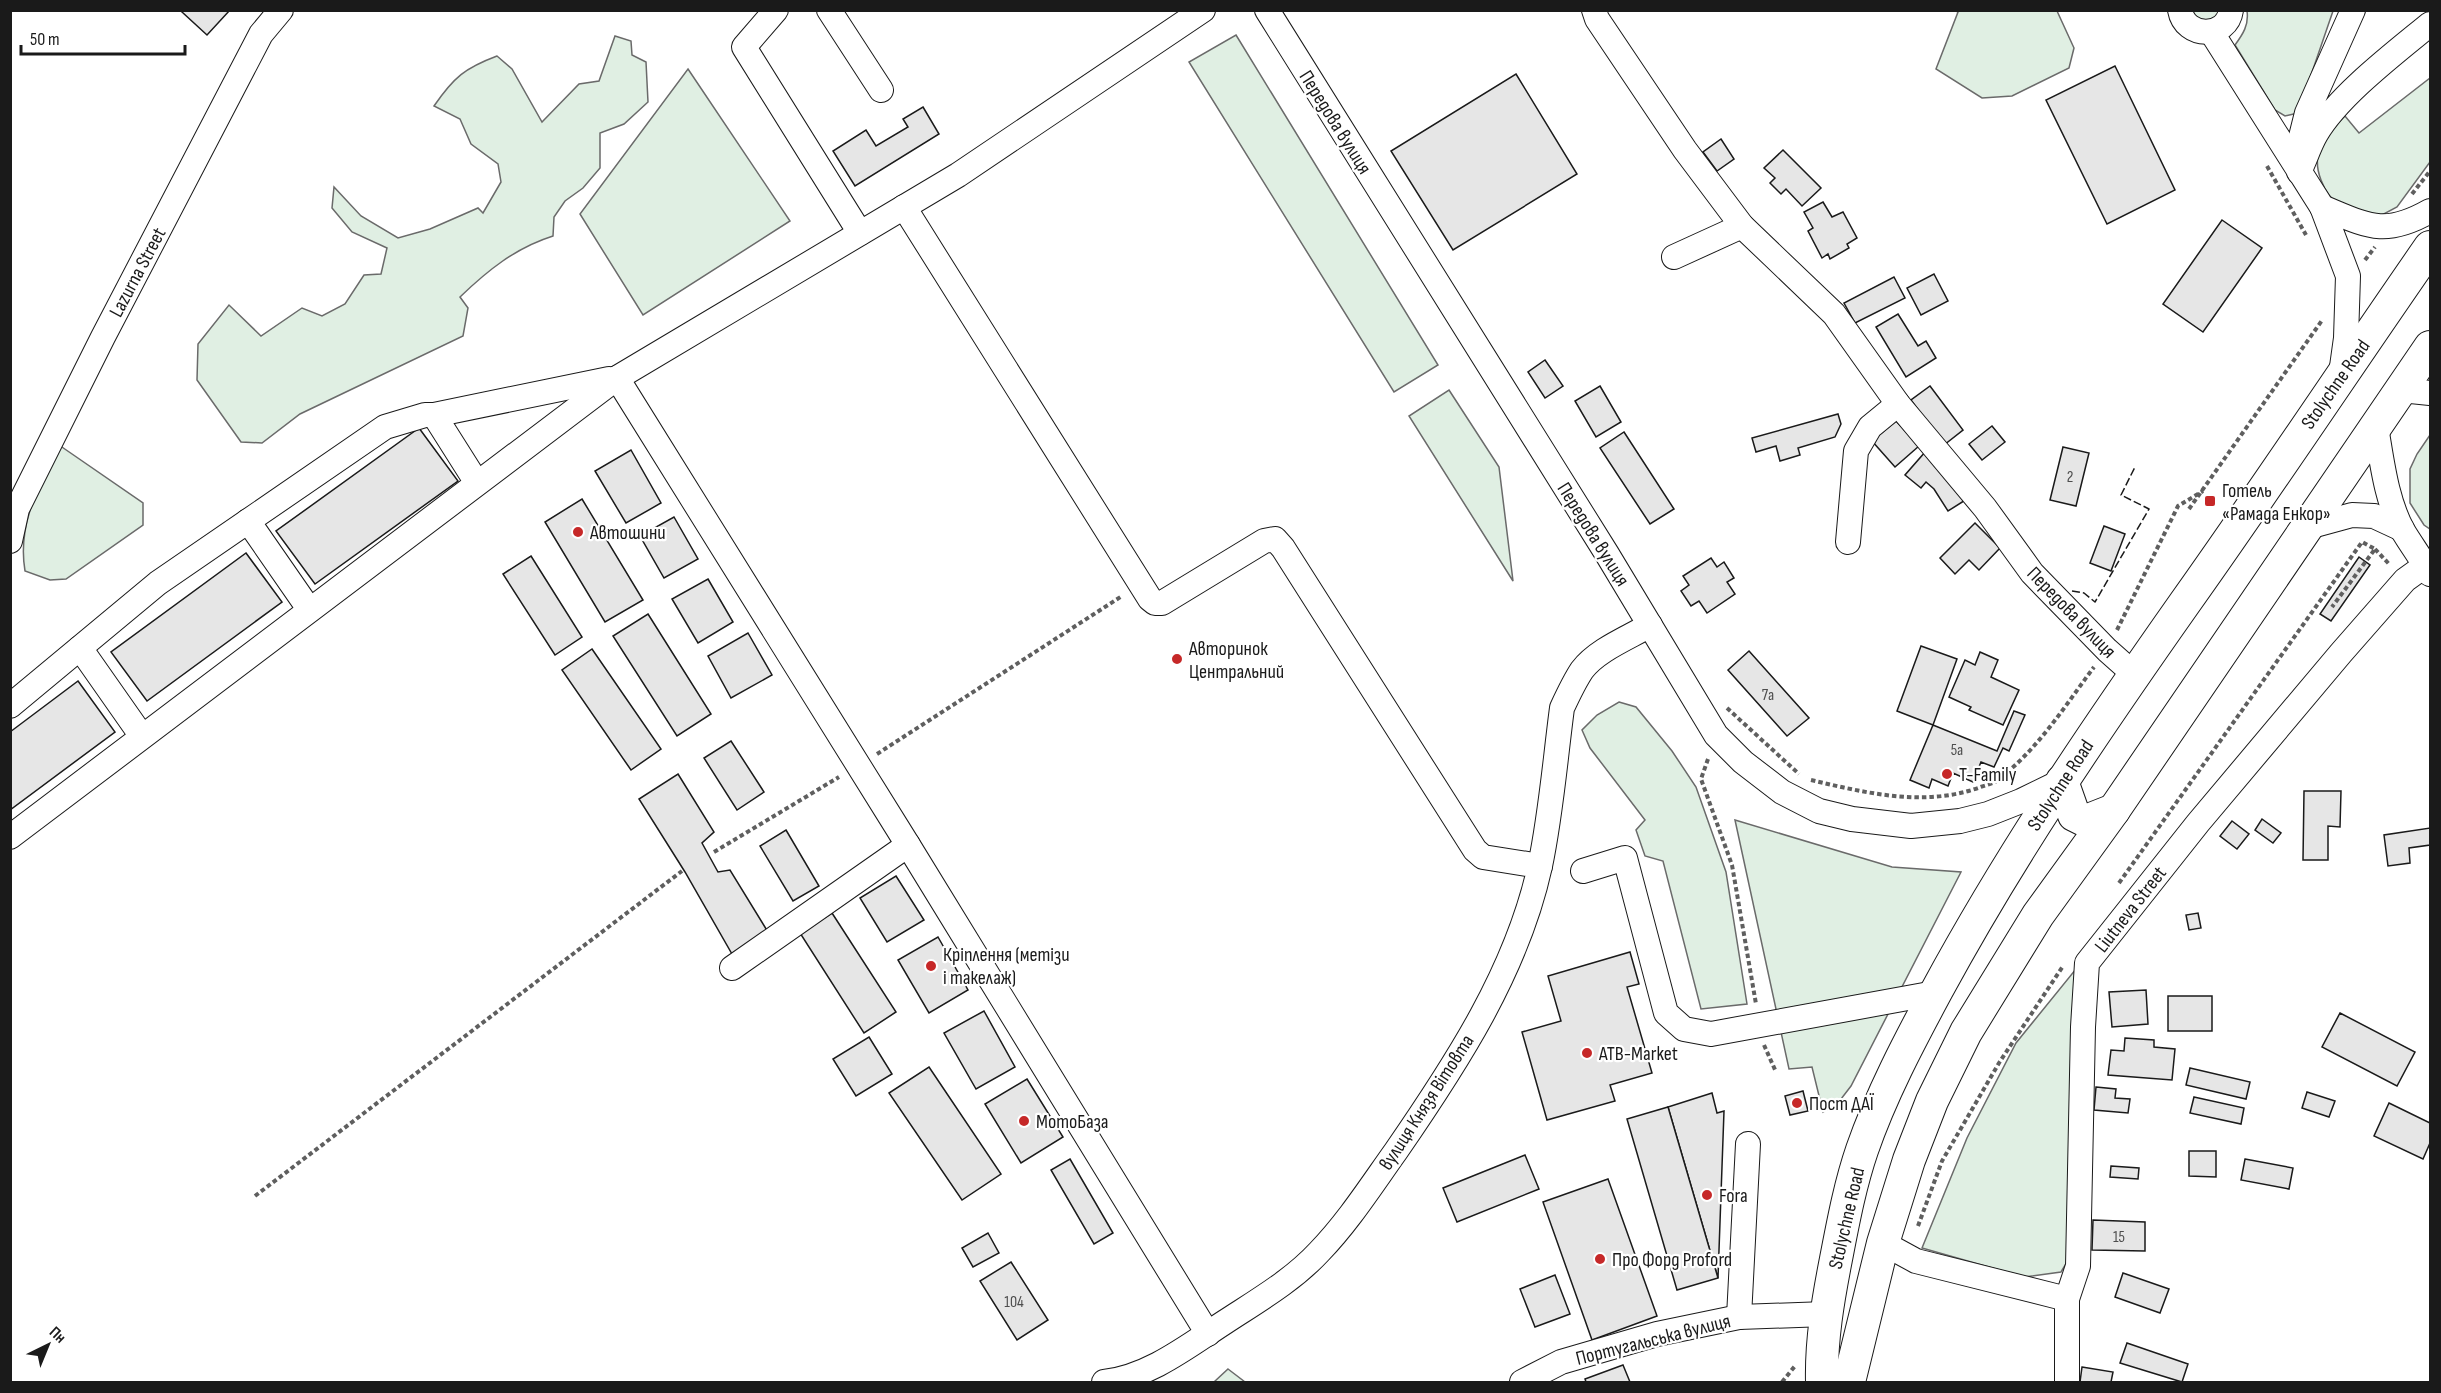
<svg xmlns="http://www.w3.org/2000/svg" width="2441" height="1393" font-family="'Sofia Sans Condensed',sans-serif">
	<style>
		.green { fill: #e0efe3; stroke: #6a6a6a; stroke-width: 1.5 }
		.building { fill: #e6e6e6; stroke: #1a1a1a; stroke-width: 1.5 }
		.lines { fill: none; stroke-linecap: round; stroke-linejoin: round }
		.minor-casing { stroke: #1a1a1a; stroke-width: 26 }
		.major-casing { stroke: #1a1a1a; stroke-width: 34 }
		.path { stroke: #5f5f5f; stroke-width: 4; stroke-dasharray: 4.5 3; stroke-linecap: butt }
		.minor { stroke: #fff; stroke-width: 24 }
		.major { stroke: #fff; stroke-width: 32 }
		.fence { stroke: #1a1a1a; stroke-width: 1.5; stroke-dasharray: 8 3; stroke-linecap: butt }
		.poi-dot { fill: #c62828; stroke: #fff; stroke-width: 2 }
		.labels { text-anchor: middle; stroke-width: 4.5; stroke-linejoin: round; paint-order: stroke }
		.number-label { font-size: 16px; fill: #4d4d4d }
		.street-label { font-size: 20px; fill: #1a1a1a; stroke: #fff }
		.poi-label { font-size: 20px; fill: #1a1a1a; stroke: #fff; text-anchor: start }
	</style>
	<rect width="100%" height="100%" fill="#fff"/>
	<g class="green">
		<polygon points="1956,11 2057,11 2074,48 2069,68 2012,96 1982,98 1936,69 1958,12"/>
		<polygon points="2191,11 2221,11 2220,15 2202,23"/>
		<path d="M2247 11H2333L2298 113 2285 116 2275 110 2235 45C2243 34 2249 25 2247 11Z"/>
		<polygon points="1236,35 1438,365 1394,392 1189,62"/>
		<path d="M615 36 631 41 632 55 646 62 648 102 624 124 600 133V168L583 188 565 201 554 217 553 236C515 248 487 271 460 297L468 308 463 336 300 414 262 443 241 442 197 380 198 344 229 305 261 336 302 308 322 316 345 304 364 275 381 274 387 248 352 232 332 208 334 187 361 216 398 238 430 229 478 208 483 213 501 182 498 164 471 144 460 119 434 106C454 77 465 68 497 56L512 69 542 122 579 84 599 81Z"/>
		<polygon points="688,69 790,221 643,315 580,214"/>
		<path d="M2430 78V162L2397 207 2382 215C2370 213 2351 212 2341 206 2330 199 2325 191 2321 180 2310 152 2325 134 2345 116L2359 133Z"/>
		<polygon points="1449,390 1499,467 1513,581 1409,416"/>
		<polygon points="2430,435 2430,529 2424,525 2410,503 2410,469 2417,454"/>
		<path d="M59 445 143 503V525L66 579 50 580 25 571C17 524 39 486 59 445Z"/>
		<polygon points="1619,702 1636,707 1672,751 1696,787 1726,872 1747,1004 1701,1009 1663,861 1645,856 1636,830 1645,820 1590,748 1582,730 1597,715"/>
		<polygon points="1735,820 1892,867 1961,872 1851,1086 1838,1103 1823,1112 1812,1067 1789,1069"/>
		<polygon points="2080,964 2081,1239 2061,1272 2024,1277 1922,1248 1967,1138 2016,1043"/>
		<polygon points="1228,1369 1245,1382 1214,1382"/>
	</g>
	<g class="building">
		<polygon points="184,10 230,10 207,35 182,12"/>
		<polygon points="2115,66 2175,190 2107,224 2046,100"/>
		<polygon points="1516,74 1577,174 1453,250 1391,151"/>
		<polygon points="923,107 939,134 855,186 833,151 866,130 876,146 908,127 903,119"/>
		<polygon points="1721,139 1734,159 1717,171 1703,152"/>
		<polygon points="1783,150 1821,188 1802,206 1786,189 1781,194 1770,183 1775,178 1764,168"/>
		<polygon points="1823,202 1832,217 1843,212 1857,238 1847,244 1849,248 1830,259 1828,254 1822,258 1808,231 1813,228 1804,212"/>
		<polygon points="2222,220 2262,248 2203,332 2163,304"/>
		<polygon points="1934,274 1948,301 1921,315 1907,288"/>
		<polygon points="1894,277 1905,298 1855,323 1844,303"/>
		<polygon points="1898,314 1918,346 1926,341 1936,358 1906,377 1876,327"/>
		<polygon points="1545,360 1563,386 1545,398 1528,372"/>
		<polygon points="1600,386 1621,422 1596,437 1575,401"/>
		<polygon points="1930,386 1963,430 1944,445 1911,400"/>
		<polygon points="1838,414 1841,424 1835,437 1798,448 1800,455 1780,461 1776,446 1756,452 1752,438"/>
		<polygon points="1896,421 1919,446 1895,467 1872,441"/>
		<polygon points="1992,426 2005,442 1982,460 1969,444"/>
		<polygon points="419,428 458,481 315,584 276,531"/>
		<polygon points="1624,432 1674,509 1650,524 1600,448"/>
		<polygon points="2063,447 2089,453 2076,506 2050,500"/>
		<polygon points="631,450 661,503 626,523 595,471"/>
		<polygon points="1926,451 1967,499 1948,511 1934,489 1926,482 1921,488 1905,475"/>
		<polygon points="582,499 643,600 605,622 545,522"/>
		<polygon points="674,517 698,559 664,578 640,536"/>
		<polygon points="1975,523 2000,548 1979,570 1969,560 1955,574 1940,558"/>
		<polygon points="2104,526 2125,534 2111,571 2090,563"/>
		<polygon points="246,553 282,602 147,701 111,652"/>
		<polygon points="531,556 582,637 555,655 503,574"/>
		<polygon points="2359,557 2370,565 2331,621 2320,614"/>
		<polygon points="1711,558 1717,567 1724,562 1734,578 1727,582 1735,594 1707,613 1699,601 1691,606 1681,591 1689,585 1683,576"/>
		<polygon points="708,579 733,622 698,643 672,599"/>
		<polygon points="648,614 711,714 677,736 613,636"/>
		<polygon points="748,633 772,675 731,698 708,656"/>
		<polygon points="1921,646 1957,659 1933,725 1897,711"/>
		<polygon points="592,649 661,749 631,770 562,670"/>
		<polygon points="1749,651 1809,718 1787,736 1728,670"/>
		<polygon points="1980,652 1998,660 1991,677 2019,690 2003,725 1969,710 1971,707 1949,697 1965,660 1975,665"/>
		<polygon points="78,681 115,732 10,810 10,732"/>
		<polygon points="2014,711 2025,715 2009,751 2003,748 1994,767 1981,762 1973,782 1953,773 1948,786 1932,779 1929,788 1910,780 1933,725 1997,751"/>
		<polygon points="731,741 764,792 737,810 704,758"/>
		<polygon points="678,774 714,832 702,843 718,872 730,870 768,932 732,954 685,872 639,799"/>
		<polygon points="2304,791 2341,791 2340,827 2328,826 2328,860 2303,860"/>
		<polygon points="2262,819 2281,833 2273,843 2255,830"/>
		<polygon points="2232,821 2249,834 2237,849 2220,836"/>
		<polygon points="2430,828 2430,845 2409,848 2410,863 2388,866 2384,835"/>
		<polygon points="786,830 819,886 793,901 760,846"/>
		<polygon points="896,876 924,920 887,942 860,898"/>
		<polygon points="832,913 896,1012 864,1033 800,933"/>
		<polygon points="2198,913 2201,928 2189,930 2186,915"/>
		<polygon points="938,937 968,990 929,1013 898,960"/>
		<polygon points="1630,952 1639,984 1627,987 1652,1073 1610,1085 1615,1101 1547,1120 1522,1032 1561,1021 1548,976"/>
		<polygon points="2146,990 2148,1024 2112,1027 2109,992"/>
		<rect x="2168" y="996" width="44" height="35"/>
		<polygon points="984,1011 1015,1067 976,1089 944,1033"/>
		<polygon points="2340,1013 2415,1052 2397,1086 2322,1047"/>
		<polygon points="869,1037 892,1074 856,1096 833,1059"/>
		<polygon points="2125,1038 2154,1040 2154,1047 2175,1049 2172,1080 2108,1075 2111,1050 2124,1051"/>
		<polygon points="929,1067 1001,1174 962,1200 889,1093"/>
		<polygon points="2190,1068 2250,1082 2246,1099 2186,1085"/>
		<polygon points="1027,1079 1063,1137 1021,1163 985,1104"/>
		<polygon points="2096,1087 2116,1089 2115,1098 2130,1099 2128,1113 2094,1110"/>
		<polygon points="1803,1091 1808,1111 1790,1115 1785,1096"/>
		<polygon points="2307,1092 2335,1101 2329,1117 2302,1108"/>
		<polygon points="1712,1093 1717,1113 1724,1111 1718,1278 1668,1107"/>
		<polygon points="2194,1097 2244,1108 2241,1124 2190,1113"/>
		<polygon points="2389,1103 2430,1123 2430,1143 2423,1159 2374,1136"/>
		<polygon points="1668,1107 1718,1278 1677,1290 1627,1119"/>
		<polygon points="2189,1151 2216,1151 2216,1177 2189,1176"/>
		<polygon points="1525,1155 1539,1189 1457,1222 1443,1188"/>
		<polygon points="1070,1159 1113,1233 1094,1244 1051,1170"/>
		<polygon points="2245,1159 2293,1168 2289,1189 2241,1180"/>
		<polygon points="2111,1166 2139,1168 2138,1179 2110,1177"/>
		<polygon points="1608,1179 1657,1316 1592,1340 1543,1202"/>
		<polygon points="2093,1220 2145,1222 2145,1251 2092,1250"/>
		<polygon points="988,1233 999,1253 973,1267 962,1248"/>
		<polygon points="1011,1262 1048,1320 1017,1340 980,1281"/>
		<polygon points="2123,1273 2169,1289 2160,1313 2115,1297"/>
		<polygon points="1555,1275 1570,1314 1535,1327 1520,1289"/>
		<polygon points="2127,1343 2188,1364 2182,1382 2120,1363"/>
		<polygon points="1623,1365 1630,1382 1586,1382 1585,1379"/>
		<polygon points="2082,1367 2113,1372 2111,1382 2080,1382"/>
	</g>
	<g class="lines">
		<g class="minor-casing">
			<g id="minor">
				<polyline points="776,10 744,47 860,233"/>
				<polyline points="829,10 881,90"/>
				<polyline points="1267,10 1607,554 1716,735 1743,762 1782,792 1819,811 1852,819 1911,826 1960,821 1988,814 2021,801 2062,781"/>
				<polyline points="1594,10 1597,19 1685,150 1742,226 1834,314 1898,404 1985,508 2032,573 2107,650 2134,674"/>
				<path d="M2180 10C2185 39 2227 39 2231 10"/>
				<path d="M2353 10 2307 113 2301 137 2299 172C2305 160 2309 146 2316 134 2338 96 2396 52 2430 24"/>
				<polyline points="2212,33 2322,207"/>
				<polyline points="904,207 1150,599 1155,603 1162,603 1264,541 1275,539 1283,548 1475,850 1483,857 1540,866"/>
				<polyline points="1674,257 1742,226"/>
				<path d="M2341 374 2346 338 2348 276 2322 207C2368 226 2384 237 2430 211"/>
				<polyline points="617,378 908,845 1208,1334"/>
				<polyline points="2401,390 2430,393"/>
				<polyline points="434,415 609,379"/>
				<path d="M2376 427C2382 461 2386 500 2403 531 2412 546 2422 559 2430 574"/>
				<polyline points="248,521 309,609"/>
				<polyline points="2308,527 2352,515 2374,516 2402,529"/>
				<polyline points="10,541 17,509 103,337 261,34 281,10"/>
				<polyline points="1848,542 1856,451 1870,427 1898,404"/>
				<polyline points="80,648 141,735"/>
				<polyline points="10,706 158,583 385,427 425,415 434,415 477,483"/>
				<polyline points="10,837 617,378 958,175 1203,10"/>
				<polyline points="1583,871 1625,858 1666,1013 1684,1029 1711,1034 1935,993"/>
				<polyline points="732,968 908,845"/>
				<polyline points="1883,1243 1916,1261 2067,1299"/>
				<polyline points="1739,1317 1748,1144"/>
				<path d="M1104 1382C1149 1377 1188 1346 1225 1322 1257 1301 1292 1281 1319 1252 1348 1222 1371 1186 1396 1151 1456 1064 1517 971 1540 866 1551 814 1555 761 1562 708 1568 695 1574 682 1582 670 1597 650 1628 638 1650 625"/>
				<polyline points="1522,1382 1561,1362 1657,1334 1739,1317 1826,1314"/>
				<polyline points="2067,1382 2067,1299 2078,1266 2083,1027 2087,963 2198,823 2341,653 2405,580 2430,562"/>
			</g>
		</g>
		<g class="major-casing">
			<g id="major">
				<polyline points="2062,781 2074,815 2086,821 2114,810"/>
				<path d="M1822 1382C1821 1340 1828 1300 1836 1259 1843 1223 1850 1185 1862 1150 1881 1095 1909 1042 1937 990 2010 855 2096 729 2184 604 2268 486 2348 365 2430 247"/>
				<polyline points="1849,1382 1883,1243 1909,1160 1932,1101 1966,1032 2038,915 2114,810 2430,347"/>
			</g>
		</g>
		<g class="path">
			<polyline points="2267,166 2306,235"/>
			<polyline points="2412,194 2430,171"/>
			<polyline points="2365,260 2375,247"/>
			<polyline points="2189,509 2323,319"/>
			<polyline points="2375,549 2389,564"/>
			<polyline points="2117,630 2178,506 2203,491"/>
			<polyline points="1727,708 1799,774"/>
			<polyline points="877,754 1122,596"/>
			<polyline points="1708,759 1701,779 1732,865 1756,1004"/>
			<path d="M1811 780C1866 793 1923 807 1978 788 1985 785 1994 784 1999 779 2038 749 2065 706 2094 667"/>
			<polyline points="714,852 839,777"/>
			<polyline points="2119,883 2362,542 2375,549 2332,607"/>
			<polyline points="1764,1045 1776,1072"/>
			<polyline points="255,1196 682,871"/>
			<polyline points="1918,1226 1942,1161 1999,1063 2063,966"/>
			<polyline points="1782,1382 1795,1366"/>
		</g>
		<use href="#minor" class="minor"/>
		<use href="#major" class="major"/>
		<polyline class="fence" points="2072,591 2084,593 2095,602 2149,509 2121,495 2135,467"/>
	</g>
	<g class="poi-dot">
		<rect x="2204" y="495" width="12" height="12" rx="3"/>
		<circle cx="578" cy="532" r="6"/>
		<circle cx="1177" cy="659" r="6"/>
		<circle cx="1947" cy="774" r="6"/>
		<circle cx="931" cy="966" r="6"/>
		<circle cx="1587" cy="1053" r="6"/>
		<circle cx="1797" cy="1103" r="6"/>
		<circle cx="1024" cy="1121" r="6"/>
		<circle cx="1707" cy="1195" r="6"/>
		<circle cx="1600" cy="1259" r="6"/>
	</g>
	<g class="labels">
		<g class="number-label">
			<text x="2070" y="482">2</text>
			<text x="1768" y="700">7а</text>
			<text x="1957" y="755">5а</text>
			<text x="2119" y="1242">15</text>
			<text x="1014" y="1307">104</text>
		</g>
		<g class="street-label">
			<text transform="translate(1336 122) rotate(58)" y="7">Передова вулиця</text>
			<text transform="translate(137 272) rotate(-62)" y="7">Lazurna Street</text>
			<text transform="translate(2335 384) rotate(-55)" y="7">Stolychne Road</text>
			<text transform="translate(1594 534) rotate(58)" y="7">Передова вулиця</text>
			<text transform="translate(2072 612) rotate(46)" y="7">Передова вулиця</text>
			<text transform="translate(2060 785) rotate(-57)" y="7">Stolychne Road</text>
			<text transform="translate(2130 909) rotate(-52)" y="7">Liutneva Street</text>
			<text transform="translate(1426 1102) rotate(-57)" y="7">вулиця Князя Вітовта</text>
			<text transform="translate(1846 1218) rotate(-77)" y="7">Stolychne Road</text>
			<text transform="translate(1653 1339) rotate(-14)" y="7">Португальська вулиця</text>
		</g>
		<g class="poi-label">
			<text x="2222" y="497">Готель<tspan x="2222" dy="23">«Рамада Енкор»</tspan></text>
			<text x="590" y="539">Автошини</text>
			<text x="1189" y="655">Авторинок<tspan x="1189" dy="23">Центральний</tspan></text>
			<text x="1959" y="781">T-Family</text>
			<text x="943" y="961">Кріплення (метізи<tspan x="943" dy="23">і такелаж)</tspan></text>
			<text x="1599" y="1060">ATB-Market</text>
			<text x="1809" y="1110">Пост ДАЇ</text>
			<text x="1036" y="1128">МотоБаза</text>
			<text x="1719" y="1202">Fora</text>
			<text x="1612" y="1266">Про Форд Proford</text>
		</g>
	</g>
	<rect width="2441" height="1393" fill="none" stroke="#1a1a1a" stroke-width="24"/>
	<g transform="translate(48 1345) rotate(43)" stroke="#ffffff" stroke-width="4.5" paint-order="stroke">
	<path d="M0-4.5L10 22L0 15L-10 22Z" fill="#1a1a1a"/>
	<text y="-9" font-size="16" font-weight="bold" text-anchor="middle" fill="#1a1a1a">Пн</text>
	</g>
	<path d="M21 45v9h164v-9" fill="none" stroke="#1a1a1a" stroke-width="3"/>
	<text x="30" y="45" font-size="18" fill="#1a1a1a" stroke="#ffffff" stroke-width="4.5" paint-order="stroke">50 m</text>
</svg>
